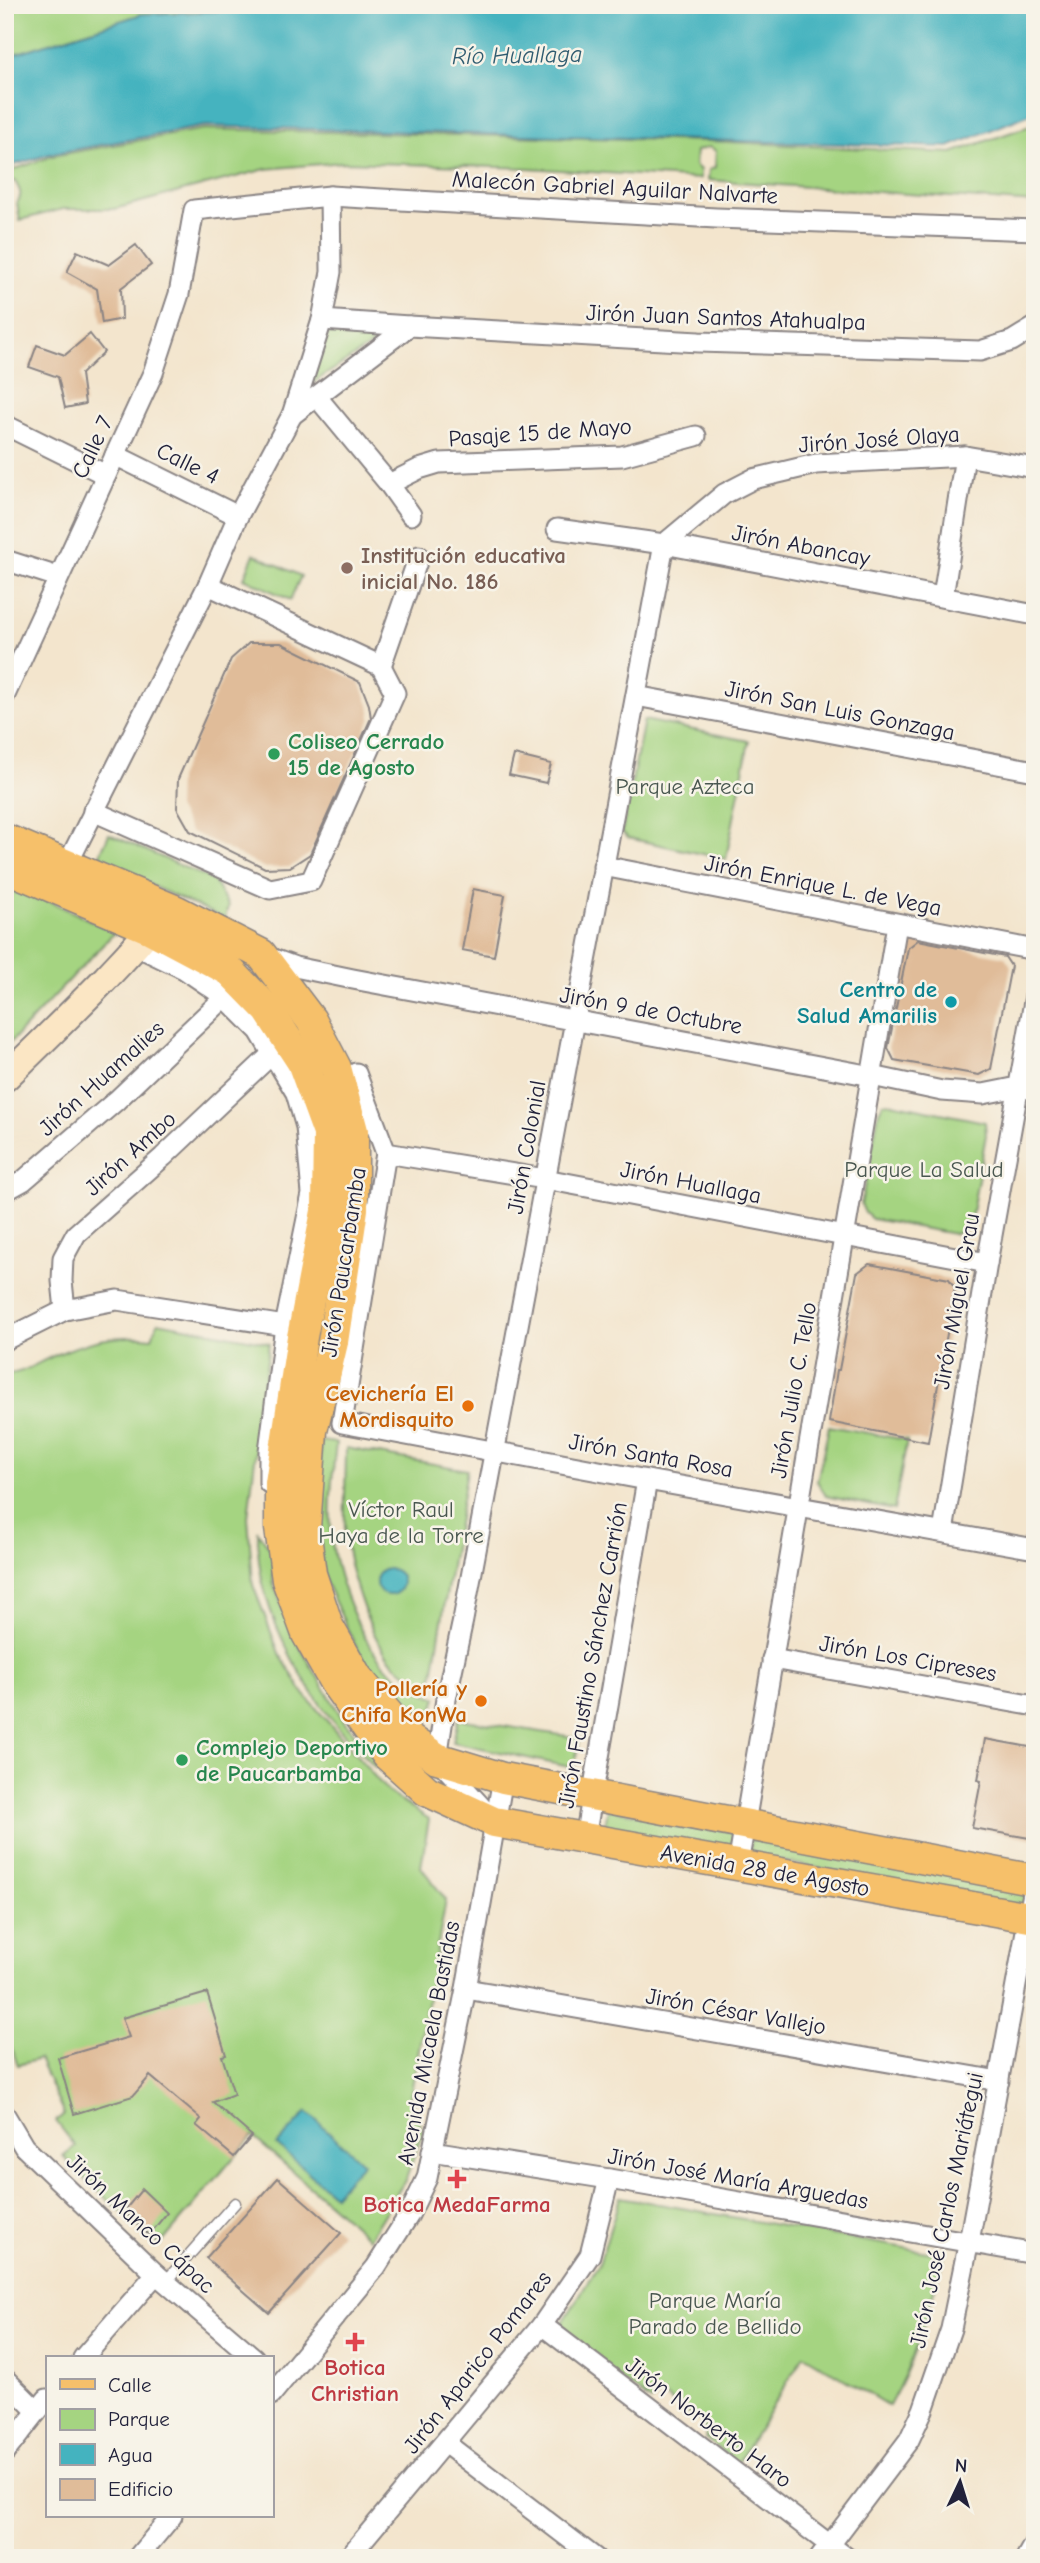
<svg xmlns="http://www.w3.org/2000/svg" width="1040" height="2563" font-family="'Comic Neue',sans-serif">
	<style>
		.green { fill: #a5d481; stroke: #647b5e; stroke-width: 2 }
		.water { fill: #44b3bf; stroke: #336a7d; stroke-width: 2 }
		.building { fill: #e0bc99 }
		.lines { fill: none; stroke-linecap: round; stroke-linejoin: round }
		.lane-casing { stroke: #8a8484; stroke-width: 13 }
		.street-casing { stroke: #8a8484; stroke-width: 23 }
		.secondary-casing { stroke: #8a8484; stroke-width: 30 }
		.primary-casing { stroke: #8a8484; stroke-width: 33 }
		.lane { stroke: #fff; stroke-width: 10 }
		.street { stroke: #fff; stroke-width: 19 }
		.secondary { stroke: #fbe6c4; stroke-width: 26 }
		.primary { stroke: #f6c06b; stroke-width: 30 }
		.education-dot { fill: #8d6e63; stroke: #f7f3e8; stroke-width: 2.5 }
		.leisure-dot { fill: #2e9e5b; stroke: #f7f3e8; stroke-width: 2.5 }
		.culture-dot { fill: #0f9aa8; stroke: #f7f3e8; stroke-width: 2.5 }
		.food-dot { fill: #e8710a; stroke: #f7f3e8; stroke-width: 2.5 }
		.health-dot { fill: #e0444e; stroke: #f7f3e8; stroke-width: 2.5 }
		.labels { text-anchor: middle; stroke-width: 5; stroke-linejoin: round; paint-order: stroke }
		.street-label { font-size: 23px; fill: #22223b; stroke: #f7f3e8 }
		.education-label { font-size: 23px; font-weight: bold; fill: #785e54; stroke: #f7f3e8; text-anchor: start }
		.leisure-label { font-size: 23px; font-weight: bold; fill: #27864d; stroke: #f7f3e8; text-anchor: start }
		.park-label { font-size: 23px; fill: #495750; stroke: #f7f3e8 }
		.culture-label { font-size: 23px; font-weight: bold; fill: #0d838f; stroke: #f7f3e8; text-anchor: end }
		.food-label { font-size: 23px; font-weight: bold; fill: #c56008; stroke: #f7f3e8; text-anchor: end }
		.health-label { font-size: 23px; font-weight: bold; fill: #be3a42; stroke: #f7f3e8 }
		.water-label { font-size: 24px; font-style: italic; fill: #305c70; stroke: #f7f3e8 }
	</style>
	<rect width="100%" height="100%" fill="#f7f3e8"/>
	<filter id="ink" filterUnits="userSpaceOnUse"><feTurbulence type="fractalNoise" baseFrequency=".0143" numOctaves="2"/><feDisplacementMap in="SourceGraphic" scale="14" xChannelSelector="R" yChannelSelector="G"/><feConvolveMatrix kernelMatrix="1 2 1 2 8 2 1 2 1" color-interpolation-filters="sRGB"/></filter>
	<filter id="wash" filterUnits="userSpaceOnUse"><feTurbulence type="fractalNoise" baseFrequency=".00686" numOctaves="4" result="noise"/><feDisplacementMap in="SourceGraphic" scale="28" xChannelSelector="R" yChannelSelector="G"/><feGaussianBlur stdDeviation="1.57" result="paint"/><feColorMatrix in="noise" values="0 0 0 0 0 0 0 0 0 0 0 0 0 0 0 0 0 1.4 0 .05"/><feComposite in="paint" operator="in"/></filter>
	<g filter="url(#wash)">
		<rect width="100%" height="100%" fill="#f3e5cd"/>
		<g class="green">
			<polygon points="5,5 399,5 142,14 5,57"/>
			<path d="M1035 124V203L708 180 709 170 715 167 716 151 709 147 696 151 695 165 700 170V179L528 168 343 162 266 169 114 209H63L20 220 17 203C23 195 20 190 15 181L5 182V173L52 156 204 129 707 141 952 153Z"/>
			<polygon points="328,333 381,339 309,385"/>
			<polygon points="254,554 301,576 290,600 244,578"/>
			<polygon points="644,720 749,741 726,859 628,838 622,832"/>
			<polygon points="109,834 213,880 228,906 225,919 97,861"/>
			<polygon points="5,880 115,932 8,1045 5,1040"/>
			<polygon points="883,1103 892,1103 985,1122 986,1135 970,1223 965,1230 954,1234 872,1219 865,1213 861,1204 879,1112"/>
			<path d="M158 1322 269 1343 248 1517 253 1585 279 1653 304 1694 388 1792 429 1819 421 1867 446 1900 410 2098 423 2131 406 2179 369 2238 252 2136 160 2245 89 2183 63 2156 75 2146 56 2121 64 2114 39 2059 18 2065 5 2032V1374C22 1374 36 1364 51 1357 84 1342 116 1333 152 1338Z"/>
			<polygon points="829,1426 907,1440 894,1510 826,1496 817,1481"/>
			<path d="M321 1441 336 1443C333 1471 329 1500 331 1529 333 1573 360 1646 395 1675 408 1686 421 1692 437 1698L430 1720 383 1689 355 1645 326 1583 318 1545Z"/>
			<path d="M346 1448 467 1470 431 1687C416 1680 403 1673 391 1660 368 1634 346 1564 345 1529 344 1502 346 1475 346 1448Z"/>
			<path d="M258 1532 274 1554 273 1582 294 1637 344 1721 377 1761 375 1767C316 1711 254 1616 258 1532Z"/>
			<polygon points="458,1719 580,1738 574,1768 453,1742"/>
			<polygon points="608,1809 735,1832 731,1852 604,1830"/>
			<polygon points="752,1835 1027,1888 1023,1907 749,1855"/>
			<path d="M620 2197 944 2255C929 2309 917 2356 889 2406L804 2355 737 2464 706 2438 704 2423 661 2394 651 2402 557 2332 599 2264Z"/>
		</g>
		<g class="water">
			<polygon points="399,5 1035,5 1035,112 949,147 205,126 50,154 5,168 5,57 142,14"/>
			<circle cx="389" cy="1582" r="13"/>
			<polygon points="307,2112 363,2163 334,2195 277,2145"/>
		</g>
		<g id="blocks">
			<g class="building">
				<polygon points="136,245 151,265 121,288 122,319 102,323 97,289 67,272 77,251 109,265"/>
				<polygon points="90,334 104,352 81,374 85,404 65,408 58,377 29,367 37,345 65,355"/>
				<polygon points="249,643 281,643 360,682 369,705 371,718 310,854 290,867 265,868 190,831 177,808 178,779 231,659"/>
				<polygon points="514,755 551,764 546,783 509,775"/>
				<polygon points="473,889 505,895 494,956 462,950"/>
				<polygon points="918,940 1005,957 1011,966 991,1069 979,1075 894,1060 888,1048 908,948"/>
				<polygon points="869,1264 949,1279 955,1288 928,1442 829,1422 837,1370 839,1370 857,1273"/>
				<polygon points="985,1739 1035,1748 1035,1839 972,1828 981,1781 978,1780"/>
				<polygon points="207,1993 226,2055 222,2056 234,2094 213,2102 252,2136 234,2157 196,2125 201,2119 150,2076 133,2096 74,2114 58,2058 129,2037 122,2018"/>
				<polygon points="278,2178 341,2233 269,2313 206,2258"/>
				<polygon points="142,2189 167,2213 149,2235 124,2211"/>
			</g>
		</g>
	</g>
	<g filter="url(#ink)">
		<use href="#blocks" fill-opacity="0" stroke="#8a8484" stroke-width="2"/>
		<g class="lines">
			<g class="lane-casing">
				<polyline id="lane" points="166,2281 235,2203"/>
			</g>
			<g class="street-casing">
				<g id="street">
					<polyline points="322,320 409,326"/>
					<polyline points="317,397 389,484 411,515"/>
					<polyline points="292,415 409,326 699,342 980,351 1012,341 1035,327"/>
					<polyline points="5,425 106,475"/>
					<polyline points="115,455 238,516"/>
					<polyline points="389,484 419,469 439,463 622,456 696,436"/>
					<polyline points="557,529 664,544 1035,615"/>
					<polyline points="5,560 58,577"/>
					<polyline points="943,597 965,456"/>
					<polyline points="381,666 419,556"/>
					<polyline points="5,695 153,373 179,294 194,210 330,196 716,218 1035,230"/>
					<polyline points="636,696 1035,771"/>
					<polyline points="93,811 270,889 311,881 395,693 381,666 208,585"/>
					<polyline points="67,865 208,585 238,516 292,415 322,320 331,272 330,196"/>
					<polyline points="603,866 1035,950"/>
					<polyline points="136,946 184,969 225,997 259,1031 296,1093 306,1127 312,1194 285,1326 269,1451 269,1483"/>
					<polyline points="265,956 295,967 353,979 872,1076 942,1091 983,1094 1018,1087 1035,1090"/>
					<polyline points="356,1073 386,1153 342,1423 647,1480 1035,1549"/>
					<polyline points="386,1153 545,1179 987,1263"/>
					<polyline points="5,1191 23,1181 117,1100 225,997"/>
					<polyline points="65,1310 62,1281 63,1258 76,1234 163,1157 273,1053"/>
					<polyline points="5,1340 65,1310 117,1300 285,1326"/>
					<polyline points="943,1532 987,1263 1035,996"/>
					<polyline points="772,1659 1035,1706"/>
					<polyline points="486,1812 437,1758 446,1699 463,1620 664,544 724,494 753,479 816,464 965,456 1035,468"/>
					<polyline points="585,1838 647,1480"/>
					<polyline points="738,1865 897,924"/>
					<polyline points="466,1989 999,2081"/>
					<polyline points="5,2115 24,2147 156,2274 254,2358"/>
					<polyline points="432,2151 609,2179 1035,2254"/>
					<polyline points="542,2325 847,2558"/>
					<polyline points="83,2358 156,2274"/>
					<polyline points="5,2379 37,2411"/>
					<polyline points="271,2395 376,2267 409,2215 427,2178 466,1989 503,1778"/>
					<polyline points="445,2443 595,2558"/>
					<polyline points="5,2452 47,2399"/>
					<polyline points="137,2558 172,2516"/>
					<polyline points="348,2558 542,2325 590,2255 609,2179"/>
					<polyline points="820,2558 909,2440 923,2410 951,2329 970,2236 1035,1882"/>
					<polyline points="1026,2558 1035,2542"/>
				</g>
			</g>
			<g class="secondary-casing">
				<path id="secondary" d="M5 1078C39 1045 73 1012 106 978 126 956 147 937 160 910"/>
			</g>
			<g class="primary-casing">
				<g id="primary">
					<polyline points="5,839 177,911 261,954 311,1020 336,1068 353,1131 353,1209 333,1342 312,1431 305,1528 311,1574 328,1626 357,1677 409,1739 437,1758 503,1778 1035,1880"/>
					<polyline points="5,867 151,929 230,971 268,1010 302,1062 328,1133 327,1206 302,1337 280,1483 280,1528 287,1580 307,1634 335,1683 387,1755 427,1791 494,1822 1035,1918"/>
				</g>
			</g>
			<use href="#lane" class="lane"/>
			<use href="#street" class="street"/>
			<use href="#secondary" class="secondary"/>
			<use href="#primary" class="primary"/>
		</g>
	</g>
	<circle class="education-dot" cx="347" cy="568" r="7"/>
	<g class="leisure-dot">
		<circle cx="274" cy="754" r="7"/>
		<circle cx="182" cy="1760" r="7"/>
	</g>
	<circle class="culture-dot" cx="951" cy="1002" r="7"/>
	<g class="food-dot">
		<circle cx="468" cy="1406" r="7"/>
		<circle cx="481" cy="1701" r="7"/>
	</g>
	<g class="health-dot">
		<path d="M453.5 2168.5h7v7h7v7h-7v7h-7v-7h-7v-7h7z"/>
		<path d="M351.5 2331.5h7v7h7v7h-7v7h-7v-7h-7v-7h7z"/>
	</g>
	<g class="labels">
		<g class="street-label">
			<text transform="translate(615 187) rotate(3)" y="8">Malecón Gabriel Aguilar Nalvarte</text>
			<text transform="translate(726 317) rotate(2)" y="8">Jirón Juan Santos Atahualpa</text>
			<text transform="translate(540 432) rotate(-4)" y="8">Pasaje 15 de Mayo</text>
			<text transform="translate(879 439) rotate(-4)" y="8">Jirón José Olaya</text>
			<text transform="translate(92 447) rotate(-65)" y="8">Calle 7</text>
			<text transform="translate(188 463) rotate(26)" y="8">Calle 4</text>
			<text transform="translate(801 545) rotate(11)" y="8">Jirón Abancay</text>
			<text transform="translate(840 710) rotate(11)" y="8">Jirón San Luis Gonzaga</text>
			<text transform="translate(823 885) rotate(11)" y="8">Jirón Enrique L. de Vega</text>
			<text transform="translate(651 1010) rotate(10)" y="8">Jirón 9 de Octubre</text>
			<text transform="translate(101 1078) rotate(-42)" y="8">Jirón Huamalies</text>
			<text transform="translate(526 1147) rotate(-80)" y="8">Jirón Colonial</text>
			<text transform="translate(130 1153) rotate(-42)" y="8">Jirón Ambo</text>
			<text transform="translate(691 1182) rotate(11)" y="8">Jirón Huallaga</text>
			<text transform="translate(343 1262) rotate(-81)" y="8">Jirón Paucarbamba</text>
			<text transform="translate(956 1301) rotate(-80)" y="8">Jirón Miguel Grau</text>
			<text transform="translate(793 1390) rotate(-80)" y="8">Jirón Julio C. Tello</text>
			<text transform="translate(651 1455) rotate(10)" y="8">Jirón Santa Rosa</text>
			<text transform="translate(592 1655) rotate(-80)" y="8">Jirón Faustino Sánchez Carrión</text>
			<text transform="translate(908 1658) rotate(10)" y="8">Jirón Los Cipreses</text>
			<text transform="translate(765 1870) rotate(10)" y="8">Avenida 28 de Agosto</text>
			<text transform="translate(736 2011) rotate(10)" y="8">Jirón César Vallejo</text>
			<text transform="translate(428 2043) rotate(-79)" y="8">Avenida Micaela Bastidas</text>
			<text transform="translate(738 2178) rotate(10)" y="8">Jirón José María Arguedas</text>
			<text transform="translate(946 2210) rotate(-78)" y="8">Jirón José Carlos Mariátegui</text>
			<text transform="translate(141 2223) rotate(43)" y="8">Jirón Manco Cápac</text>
			<text transform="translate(477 2362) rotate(-52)" y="8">Jirón Aparico Pomares</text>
			<text transform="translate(709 2422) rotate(37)" y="8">Jirón Norberto Haro</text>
		</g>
		<g class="education-label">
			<text x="361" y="563">Institución educativa<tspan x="361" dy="26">inicial No. 186</tspan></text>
		</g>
		<g class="leisure-label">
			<text x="288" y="749">Coliseo Cerrado<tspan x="288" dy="26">15 de Agosto</tspan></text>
			<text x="196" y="1755">Complejo Deportivo<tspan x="196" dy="26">de Paucarbamba</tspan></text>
		</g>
		<g class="park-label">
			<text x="685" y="794">Parque Azteca</text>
			<text x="924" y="1177">Parque La Salud</text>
			<text x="401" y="1517">Víctor Raul<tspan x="401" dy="26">Haya de la Torre</tspan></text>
			<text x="715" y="2308">Parque María<tspan x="715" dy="26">Parado de Bellido</tspan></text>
		</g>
		<g class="culture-label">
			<text x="937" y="997">Centro de<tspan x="937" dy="26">Salud Amarilis</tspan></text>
		</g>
		<g class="food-label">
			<text x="454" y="1401">Cevichería El<tspan x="454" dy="26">Mordisquito</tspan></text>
			<text x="467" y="1696">Pollería y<tspan x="467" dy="26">Chifa KonWa</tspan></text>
		</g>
		<g class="health-label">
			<text x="457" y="2212">Botica MedaFarma</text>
			<text x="355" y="2375">Botica<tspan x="355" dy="26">Christian</tspan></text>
		</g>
		<g class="water-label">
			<text transform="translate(517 55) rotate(-1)" y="8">Río Huallaga</text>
		</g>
	</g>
	<rect width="1040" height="2563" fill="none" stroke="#f7f3e8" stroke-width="28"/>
	<rect x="46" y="2356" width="228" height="161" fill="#f7f3e8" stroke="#a29fa3" stroke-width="2"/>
	<rect x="60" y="2379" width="35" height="10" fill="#f6c06b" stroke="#a29fa3" stroke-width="2"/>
	<text x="108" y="2392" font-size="21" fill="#22223b">Calle</text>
	<rect x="60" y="2409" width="35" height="21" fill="#a5d481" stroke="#a29fa3" stroke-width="2"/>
	<text x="108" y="2426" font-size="21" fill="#22223b">Parque</text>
	<rect x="60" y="2444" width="35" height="21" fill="#44b3bf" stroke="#a29fa3" stroke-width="2"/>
	<text x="108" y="2462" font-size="21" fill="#22223b">Agua</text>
	<rect x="60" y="2479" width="35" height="21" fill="#e0bc99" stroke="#a29fa3" stroke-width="2"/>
	<text x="108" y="2496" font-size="21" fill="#22223b">Edificio</text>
	<g transform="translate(960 2482) rotate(4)" stroke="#f7f3e8" stroke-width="5" paint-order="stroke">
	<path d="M0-5L12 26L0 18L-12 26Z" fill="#22223b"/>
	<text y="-10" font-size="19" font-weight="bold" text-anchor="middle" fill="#22223b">N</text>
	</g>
</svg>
